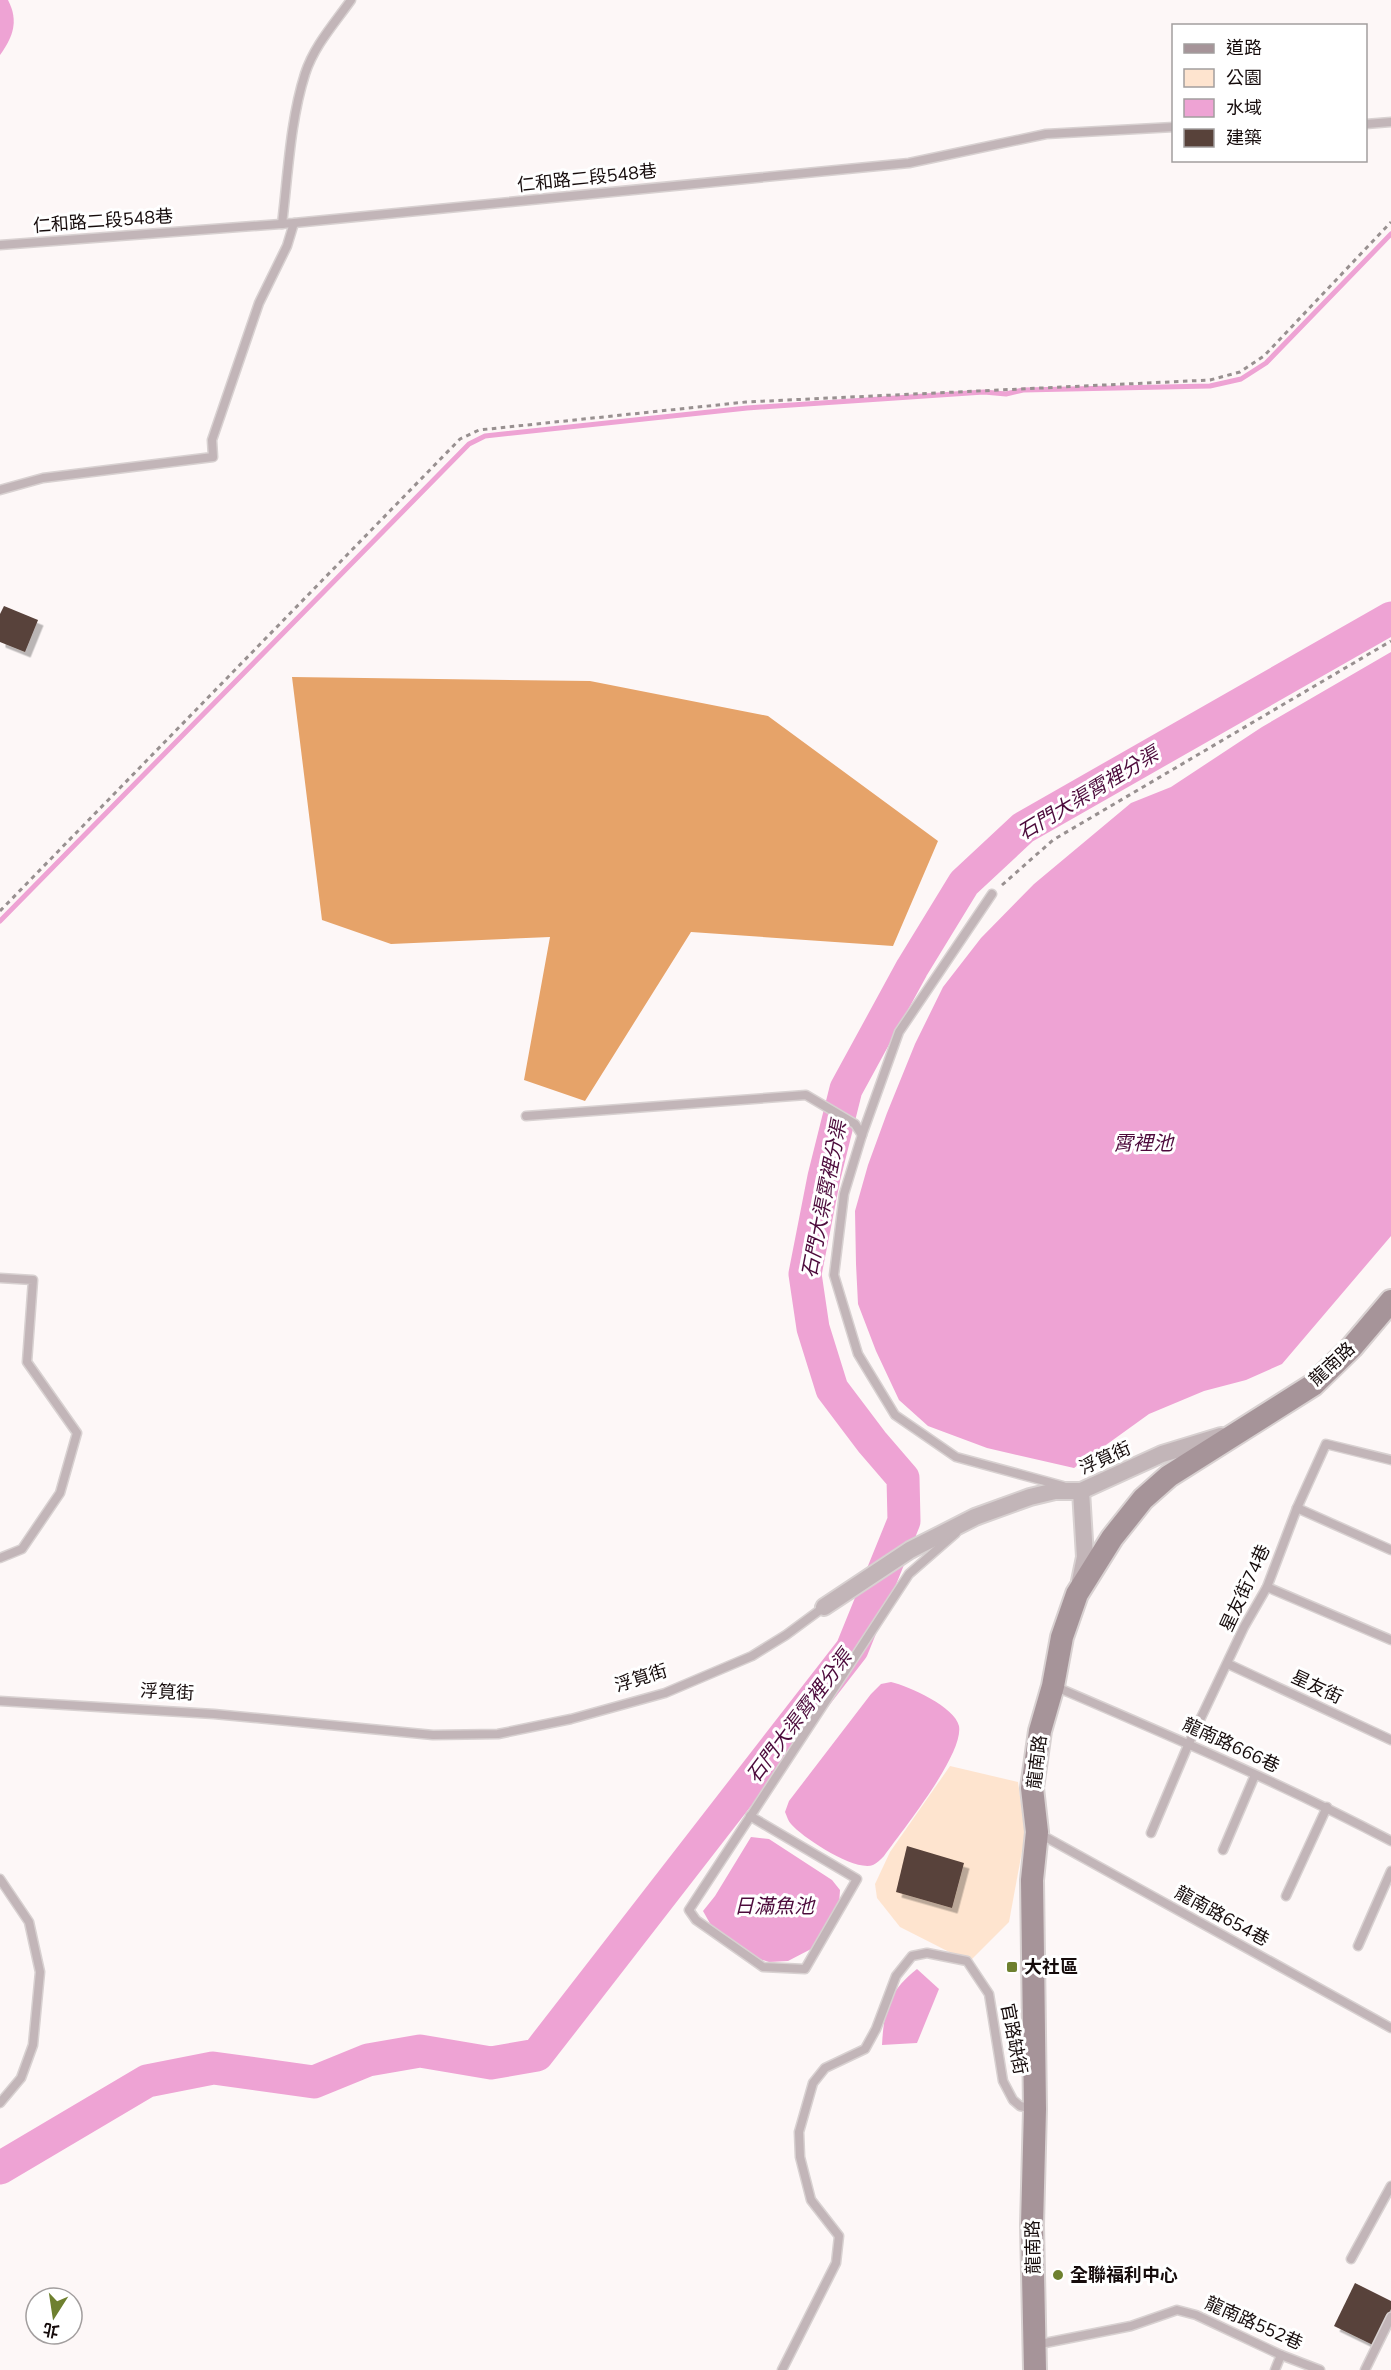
<svg xmlns="http://www.w3.org/2000/svg" width="1391" height="2370" font-family="'Nunito Sans','Noto Sans TC',sans-serif">
	<style>
		.green { fill: #fee4cf }
		.forest { fill: #e6a369 }
		.water { fill: #eea3d4 }
		.lines { fill: none; stroke-linecap: round; stroke-linejoin: round }
		.stream { stroke: #eea3d4; stroke-width: 5 }
		.river { stroke: #eea3d4; stroke-width: 33 }
		.building { fill: #58423a; filter: url(#shadow) }
		.lane-casing { stroke: #d8d1d1; stroke-width: 11 }
		.street-casing { stroke: #d8d1d1; stroke-width: 20 }
		.secondary-casing { stroke: #d8d1d1; stroke-width: 26 }
		.path { stroke: #989090; stroke-width: 3; stroke-dasharray: 4.5 4.5; stroke-linecap: butt }
		.lane { stroke: #c2b5b8; stroke-width: 8 }
		.street { stroke: #c2b5b8; stroke-width: 16 }
		.secondary { stroke: #a69499; stroke-width: 22 }
		.poi-dot { fill: #6e802f; stroke: #fff; stroke-width: 2 }
		.labels { text-anchor: middle; stroke-width: 6; stroke-linejoin: round; paint-order: stroke }
		.street-label { font-size: 18px; fill: #160c0c; stroke: #fff }
		.poi-label { font-size: 18px; font-weight: bold; fill: #160c0c; stroke: #fff; text-anchor: start }
		.water-label { font-size: 20px; font-style: italic; fill: #4c0a3b; stroke: #fff }
	</style>
	<defs>
		<filter id="shadow"><feDropShadow dx="5.5" dy="5.5" stdDeviation="0" flood-color="#0004"/></filter>
	</defs>
	<rect width="100%" height="100%" fill="#fdf7f7"/>
	<polygon class="green" points="950,1766 1018,1782 1025,1835 1009,1922 969,1962 900,1927 877,1898 875,1884 890,1852"/>
	<polygon class="forest" points="292,677 590,681 768,716 938,841 893,946 691,932 585,1101 524,1080 550,937 391,944 322,920"/>
	<g class="water">
		<path d="M0 0H8C19 21 13 37 0 55Z"/>
		<polygon points="1391,652 1391,1236 1282,1364 1246,1380 1204,1391 1149,1414 1074,1468 987,1448 928,1426 899,1400 876,1351 858,1304 856,1264 855,1211 868,1165 887,1113 915,1044 943,987 981,938 1034,884 1131,803 1171,787 1262,727"/>
		<path d="M891 1682C909 1686 955 1707 959 1726 964 1754 902 1831 884 1856 881 1859 877 1863 873 1865 855 1872 803 1838 791 1824 788 1821 787 1816 785 1812L789 1801 871 1694 881 1684Z"/>
		<polygon points="751,1837 769,1839 832,1880 840,1890 839,1904 813,1948 788,1961 769,1962 756,1958 712,1927 703,1911 715,1896"/>
		<path d="M917 1969 939 1989 917 2043 882 2045C884 2010 888 1992 917 1969Z"/>
	</g>
	<g class="lines">
		<polyline class="stream" points="0,921 469,444 485,436 747,408 984,392 1006,394 1023,390 1210,386 1241,379 1266,363 1391,234"/>
		<polyline class="river" points="0,2168 147,2081 213,2068 314,2082 368,2060 420,2051 491,2063 537,2055 852,1649 904,1521 903,1478 872,1442 832,1389 813,1328 805,1274 824,1177 846,1089 912,968 964,883 1023,828 1391,618"/>
	</g>
	<g class="building">
		<polygon points="4,606 38,620 25,652 0,642 0,614"/>
		<polygon points="907,1846 964,1863 952,1908 896,1892"/>
		<polygon points="1355,2283 1391,2301 1391,2309 1373,2345 1334,2326"/>
	</g>
	<g class="lines">
		<g class="lane-casing">
			<g id="lane">
				<polyline points="1366,124 1391,122"/>
				<path d="M282 224C288 175 290 121 305 74 314 46 334 24 351 0"/>
				<polyline points="0,245 294,223 909,163 1046,134 1174,127"/>
				<polyline points="0,490 43,478 213,457 212,440 259,303 287,246 294,223"/>
				<polyline points="992,894 899,1032 862,1135 844,1194 834,1275 858,1354 895,1415 956,1457 1063,1486"/>
				<polyline points="526,1116 806,1095 855,1124 862,1135"/>
				<polyline points="0,1278 33,1280 27,1362 77,1433 60,1493 22,1549 0,1558"/>
				<polyline points="1297,1508 1391,1550"/>
				<polyline points="1267,1587 1391,1640"/>
				<polyline points="1228,1664 1391,1740"/>
				<path d="M1054 1686C1168 1735 1281 1783 1391 1841"/>
				<polyline points="0,1701 214,1714 433,1735 498,1734 571,1719 665,1693 752,1656 786,1635 824,1607"/>
				<polyline points="750,1816 857,1879 805,1969 763,1967 696,1920 689,1910 909,1574 956,1533"/>
				<polyline points="1151,1833 1189,1743 1244,1627 1267,1587 1297,1508 1326,1444 1391,1460"/>
				<polyline points="1040,1834 1391,2028"/>
				<polyline points="1223,1850 1255,1775"/>
				<polyline points="0,1879 29,1922 40,1972 33,2045 21,2078 0,2103"/>
				<polyline points="1286,1896 1327,1807"/>
				<polyline points="1358,1946 1391,1871"/>
				<polyline points="1351,2259 1391,2186"/>
				<polyline points="1035,2345 1131,2326 1177,2310 1196,2315 1281,2355 1320,2370"/>
				<polyline points="782,2370 836,2263 839,2236 811,2200 800,2157 799,2132 813,2083 825,2068 865,2049 876,2029 896,1976 912,1956 927,1953 967,1961 989,1994 1003,2081 1013,2100 1020,2106 1034,2109"/>
				<polyline points="1275,2370 1281,2355"/>
				<polyline points="1365,2370 1391,2317"/>
			</g>
		</g>
		<g class="street-casing">
			<g id="street">
				<polyline points="1080,1581 1085,1557 1081,1491"/>
				<polyline points="824,1607 910,1550 975,1517 1030,1497 1055,1491 1081,1491 1162,1454 1221,1436"/>
			</g>
		</g>
		<g class="secondary-casing">
			<polyline id="secondary" points="1035,2370 1032,2225 1035,2109 1032,1880 1037,1832 1032,1788 1040,1731 1053,1686 1062,1637 1077,1594 1112,1538 1143,1499 1169,1476 1313,1385 1352,1347 1391,1301"/>
		</g>
		<g class="path">
			<polyline points="1002,885 1053,840 1391,641"/>
			<polyline points="0,911 460,439 479,430 746,402 1210,380 1240,372 1264,356 1391,222"/>
		</g>
		<use href="#lane" class="lane"/>
		<use href="#street" class="street"/>
		<use href="#secondary" class="secondary"/>
	</g>
	<g class="poi-dot">
		<rect x="1006" y="1961" width="12" height="12" rx="3"/>
		<circle cx="1058" cy="2275" r="6"/>
	</g>
	<g class="labels">
		<g class="street-label">
			<text transform="translate(587 178) rotate(-6)" y="6">仁和路二段548巷</text>
			<text transform="translate(103 221) rotate(-4)" y="6">仁和路二段548巷</text>
			<text transform="translate(1332 1364) rotate(-43)" y="6">龍南路</text>
			<text transform="translate(1105 1458) rotate(-24)" y="6">浮筧街</text>
			<text transform="translate(1245 1588) rotate(-65)" y="6">星友街74巷</text>
			<text transform="translate(641 1678) rotate(-17)" y="6">浮筧街</text>
			<text transform="translate(1317 1687) rotate(25)" y="6">星友街</text>
			<text transform="translate(167 1692) rotate(3)" y="6">浮筧街</text>
			<text transform="translate(1231 1745) rotate(25)" y="6">龍南路666巷</text>
			<text transform="translate(1037 1762) rotate(-83)" y="6">龍南路</text>
			<text transform="translate(1222 1916) rotate(29)" y="6">龍南路654巷</text>
			<text transform="translate(1014 2039) rotate(79)" y="6">官路缺街</text>
			<text transform="translate(1033 2247) rotate(-91)" y="6">龍南路</text>
			<text transform="translate(1254 2323) rotate(24)" y="6">龍南路552巷</text>
		</g>
		<g class="poi-label">
			<text x="1024" y="1973">大社區</text>
			<text x="1070" y="2281">全聯福利中心</text>
		</g>
		<g class="water-label">
			<text transform="translate(1088 793) rotate(-31)" y="7">石門大渠霄裡分渠</text>
			<text x="1143" y="1150">霄裡池</text>
			<text transform="translate(824 1199) rotate(-79)" y="7">石門大渠霄裡分渠</text>
			<text transform="translate(799 1716) rotate(-53)" y="7">石門大渠霄裡分渠</text>
			<text x="774" y="1913">日滿魚池</text>
		</g>
	</g>
	<rect x="1172" y="24" width="195" height="138" fill="#ffffff" stroke="#a29e9e" stroke-width="1.5"/>
	<rect x="1184" y="44" width="30" height="9" fill="#a69499" stroke="#a29e9e" stroke-width="1.5"/>
	<text x="1226" y="54" font-size="18" fill="#160c0c">道路</text>
	<rect x="1184" y="69" width="30" height="18" fill="#fee4cf" stroke="#a29e9e" stroke-width="1.5"/>
	<text x="1226" y="84" font-size="18" fill="#160c0c">公園</text>
	<rect x="1184" y="99" width="30" height="18" fill="#eea3d4" stroke="#a29e9e" stroke-width="1.5"/>
	<text x="1226" y="114" font-size="18" fill="#160c0c">水域</text>
	<rect x="1184" y="129" width="30" height="18" fill="#58423a" stroke="#a29e9e" stroke-width="1.5"/>
	<text x="1226" y="144" font-size="18" fill="#160c0c">建築</text>
	<g transform="translate(54 2316) rotate(192)"><circle r="28" fill="#ffffff" stroke="#a29e9e" stroke-width="1.5"/>
	<path d="M0-4.5L10 22L0 15L-10 22Z" fill="#6e802f"/>
	<text y="-9" font-size="16" font-weight="bold" text-anchor="middle" fill="#160c0c">北</text>
	</g>
</svg>
